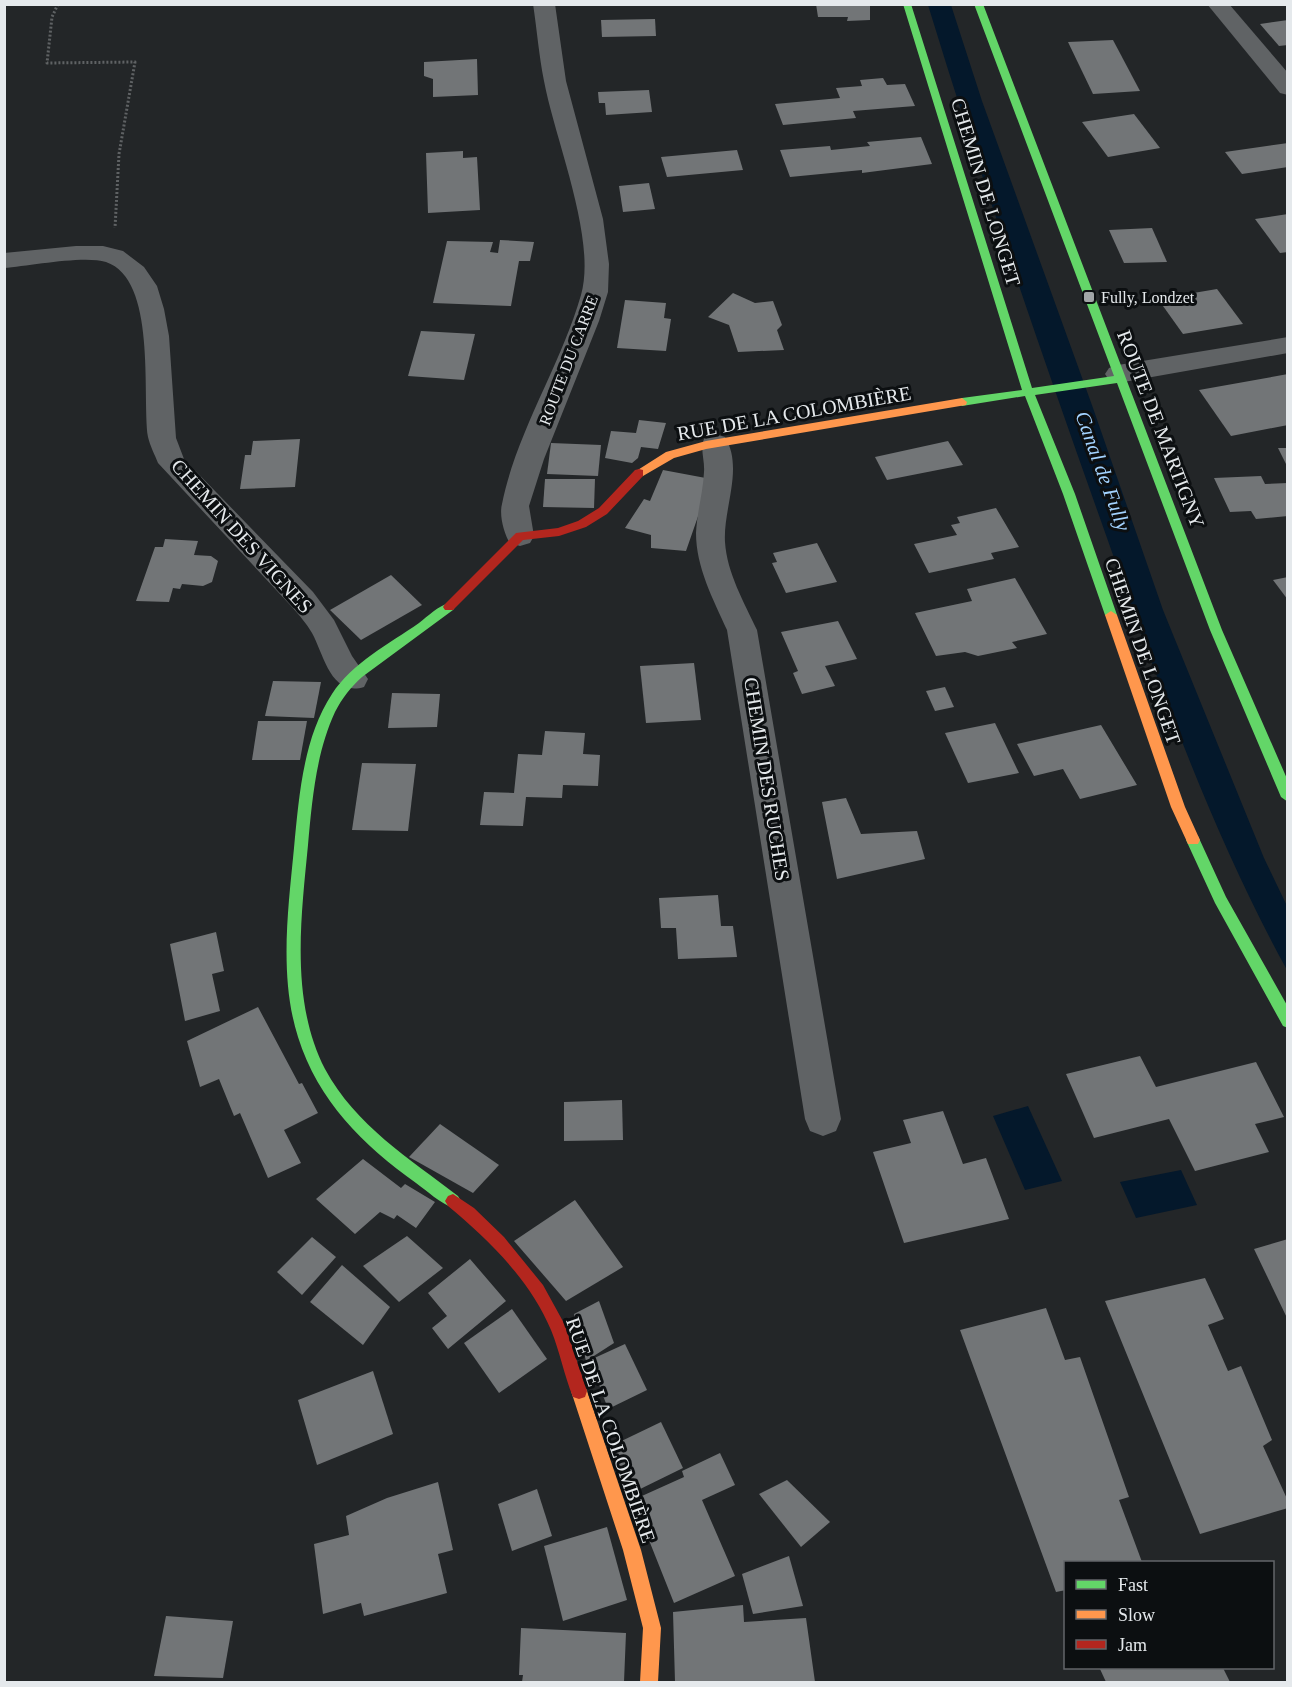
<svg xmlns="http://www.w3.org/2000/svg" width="1292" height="1687" font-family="Georgia,serif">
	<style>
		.water { fill: #04182b }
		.building { fill: #727577 }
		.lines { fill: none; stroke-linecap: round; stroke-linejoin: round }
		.path { stroke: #5f6264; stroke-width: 3; stroke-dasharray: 2 2; stroke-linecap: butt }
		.street { fill: #606365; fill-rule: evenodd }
		.fast { fill: #63d668; fill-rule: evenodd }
		.slow { fill: #ff974d; fill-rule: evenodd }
		.jam { fill: #b3261e; fill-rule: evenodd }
		.poi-dot { fill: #a1a5a7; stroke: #0c0f11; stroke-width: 2 }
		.labels { text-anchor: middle; stroke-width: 6; stroke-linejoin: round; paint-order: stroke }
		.far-poi-label { font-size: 16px; fill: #e5e9ec; stroke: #0c0f11; text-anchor: start }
		.far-street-label { font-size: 16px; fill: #e5e9ec; stroke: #0c0f11 }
		.street-label { font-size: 20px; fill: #e5e9ec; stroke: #0c0f11 }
		.water-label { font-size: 21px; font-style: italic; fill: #a3d3ff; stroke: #0c0f11 }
	</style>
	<rect width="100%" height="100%" fill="#232628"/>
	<g class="water">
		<path d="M928 5H951L982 101 1093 408 1163 610 1264 858 1287 906V970C1209 828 1155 673 1101 521 1040 350 981 178 928 5Z"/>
		<polygon points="1028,1106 1062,1181 1025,1190 993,1116"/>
		<polygon points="1181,1170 1197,1205 1136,1218 1120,1182"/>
	</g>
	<g class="building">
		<polygon points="816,4 870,4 870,20 847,21 848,17 818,17"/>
		<polygon points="655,19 656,36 602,37 601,20"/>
		<polygon points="1288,20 1288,45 1279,46 1260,24"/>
		<polygon points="1113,40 1140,91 1093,94 1068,42"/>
		<polygon points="477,59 478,95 433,97 433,79 424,76 424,62"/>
		<polygon points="883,78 887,85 905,84 915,106 853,111 856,118 783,125 775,104 840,98 836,88 862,86 860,80"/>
		<polygon points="649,90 652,112 606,115 605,103 599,103 598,92"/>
		<polygon points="1134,114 1160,148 1108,157 1082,122"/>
		<polygon points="921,137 932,164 862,173 862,170 790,177 780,150 830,146 831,150 870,146 867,142"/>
		<polygon points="1288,143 1288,167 1242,174 1225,152"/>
		<polygon points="737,150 743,170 667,177 661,157"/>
		<polygon points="463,151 463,158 477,157 480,210 428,213 426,153"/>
		<polygon points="649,183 655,209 623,212 619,186"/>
		<polygon points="1288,214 1288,252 1280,253 1255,219"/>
		<polygon points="1152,228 1167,262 1124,263 1109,230"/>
		<polygon points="500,240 534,242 530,261 519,261 511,306 433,303 447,241 493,242 490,252 498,253"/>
		<polygon points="1217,289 1243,324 1183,334 1158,299"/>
		<polygon points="733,293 755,303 773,301 782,325 777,330 784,350 738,352 729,325 708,317"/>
		<polygon points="625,300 666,303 664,318 671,319 666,351 617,348"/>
		<polygon points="421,331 475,334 464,380 408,376"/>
		<polygon points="1288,374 1288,425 1231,436 1199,390"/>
		<polygon points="639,420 666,423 658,449 641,447 638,458 632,463 605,458 611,431 636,433"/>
		<polygon points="300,439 295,487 240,489 245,455 251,455 253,441"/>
		<polygon points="948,441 963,465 887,480 875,457"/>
		<polygon points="551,443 601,445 598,476 547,474"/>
		<polygon points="1278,448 1288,448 1288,468"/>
		<polygon points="663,470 711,479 686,551 651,548 651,535 625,528 644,499 650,501"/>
		<polygon points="1261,476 1265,484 1288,483 1288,516 1256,519 1251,511 1230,512 1214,478"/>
		<polygon points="545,479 595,479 594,508 543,507"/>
		<polygon points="996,508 1019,547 991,553 994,559 929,573 914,544 957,535 951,525 960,523 957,517"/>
		<polygon points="165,539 198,541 194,555 211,556 218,561 212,582 203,586 182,584 180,589 173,588 169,602 136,601 155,547 163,547"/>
		<polygon points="817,543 837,582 786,593 772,563 777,562 773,553"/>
		<polygon points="391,575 422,605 361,640 330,610"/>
		<polygon points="1288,577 1288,600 1273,580"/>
		<polygon points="1015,578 1047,634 1012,642 1017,648 978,656 965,652 936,656 915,613 972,601 967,589"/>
		<polygon points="838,621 857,659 825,666 835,686 802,694 793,673 798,671 781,632"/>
		<polygon points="694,663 701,720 646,723 640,666"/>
		<polygon points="273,681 321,682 314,718 265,716"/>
		<polygon points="945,687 954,707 935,711 926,691"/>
		<polygon points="392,693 440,694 437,727 388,728"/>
		<polygon points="258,721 307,721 300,760 252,760"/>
		<polygon points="995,723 1019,773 968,783 945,733"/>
		<polygon points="1101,725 1137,785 1080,799 1063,769 1034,776 1017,744"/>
		<polygon points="545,731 585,733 583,754 600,755 598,786 563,785 562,798 526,797 523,826 480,825 484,792 514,793 518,754 542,755"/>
		<polygon points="362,763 416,764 408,831 352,830"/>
		<polygon points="846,798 861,834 917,831 925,859 837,879 822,802"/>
		<polygon points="718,895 721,926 733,926 737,957 678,959 676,928 661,928 659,898"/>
		<polygon points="216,932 224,971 212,974 220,1011 185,1021 170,944"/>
		<polygon points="258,1007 299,1084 302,1083 318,1113 284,1130 301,1163 268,1178 240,1113 234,1116 219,1079 200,1087 187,1041"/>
		<polygon points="1140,1056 1156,1087 1256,1062 1284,1117 1255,1124 1269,1152 1195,1171 1169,1119 1094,1138 1066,1074"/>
		<polygon points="622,1100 623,1140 564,1141 564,1102"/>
		<polygon points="943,1111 963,1164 986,1158 1009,1219 904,1243 873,1152 911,1143 903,1120"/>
		<polygon points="440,1124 499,1165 473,1193 409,1157"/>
		<polygon points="363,1159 401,1188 405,1184 435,1202 416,1228 397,1215 394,1219 380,1212 355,1234 316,1199"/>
		<polygon points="575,1200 623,1267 566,1301 514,1241"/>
		<polygon points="407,1236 443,1268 399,1302 363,1266"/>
		<polygon points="312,1237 336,1257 302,1295 277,1272"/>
		<polygon points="1288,1239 1288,1320 1254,1249"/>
		<polygon points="470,1259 506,1301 448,1349 432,1328 447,1316 428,1293"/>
		<polygon points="342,1265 390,1307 363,1345 310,1302"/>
		<polygon points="1205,1278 1224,1319 1208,1325 1228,1371 1241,1366 1272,1440 1263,1446 1288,1501 1288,1508 1200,1534 1105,1301"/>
		<polygon points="599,1301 614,1343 586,1361 574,1314"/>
		<polygon points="1046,1308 1065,1360 1080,1357 1129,1497 1119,1500 1142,1562 1066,1562 1066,1590 1056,1592 960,1330"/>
		<polygon points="512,1309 547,1359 499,1393 464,1343"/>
		<polygon points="625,1344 647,1390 608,1409 590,1360"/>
		<polygon points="373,1371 393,1434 317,1465 298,1400"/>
		<polygon points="661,1422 683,1468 630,1494 609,1447"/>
		<polygon points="720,1453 735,1485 702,1500 735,1576 674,1603 633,1500 684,1477 682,1471"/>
		<polygon points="787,1480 830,1522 801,1547 759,1494"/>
		<polygon points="438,1482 453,1550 438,1554 447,1593 364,1616 361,1603 323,1614 314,1544 349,1535 346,1516 387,1498"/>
		<polygon points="537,1489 552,1536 512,1551 498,1504"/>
		<polygon points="607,1527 627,1600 563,1621 544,1546"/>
		<polygon points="789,1556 803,1606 753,1614 742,1574"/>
		<polygon points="743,1605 744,1622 806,1618 815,1682 675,1682 673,1612"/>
		<polygon points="166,1616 233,1621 223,1678 154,1676"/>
		<polygon points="521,1628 626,1633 624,1682 522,1682 523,1675 519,1675"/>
		<polygon points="1105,1668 1223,1668 1230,1682 1106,1682 1100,1669"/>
	</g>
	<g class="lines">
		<polyline class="path" points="58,4 52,17 47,63 135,62 119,154 115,228"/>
		<g class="street">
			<path d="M533 4H555L566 81 603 219 609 264 608 292 599 321 544 459 529 506 534 536 530 543 520 546 510 543C504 534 499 515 502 504 516 433 561 365 581 295 597 239 555 140 544 81 539 56 537 30 533 4Z"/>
			<polygon points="1207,4 1229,4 1288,73 1288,95 1280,93"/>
			<path d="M76 246H103L123 251 144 267 157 286 164 309 169 336 176 438 184 459 313 592 334 620 352 656 368 679 364 687C331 697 324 655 312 633 307 624 299 615 292 607L158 463C155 455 150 446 148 437 142 394 157 279 106 262 84 255 29 266 4 268V253Z"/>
			<polygon points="1288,337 1288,353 1118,383 1109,380 1105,374 1109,368 1118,365"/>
			<path d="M715 434 725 437C744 468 723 508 725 542 727 573 744 602 757 630L841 1119 836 1131 823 1136 810 1131 805 1119 727 630C713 599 696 567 696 533 697 512 703 493 704 472 705 460 699 447 705 437Z"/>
		</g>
		<g class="fast">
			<polygon points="903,4 911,4 1032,388 1114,376 974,4 983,4 1222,630 1288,781 1288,802 1281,797 1210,630 1117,383 1035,395 1075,494 1117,615 1111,619 1105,615 1063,494 1025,396 962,406 957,402 962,398 1022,390"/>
			<path d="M449 603 453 604 455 607 453 610 362 677C351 687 342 698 335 712 316 753 312 801 308 845 301 918 290 1001 325 1069 356 1126 409 1158 458 1196L461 1201 458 1206 453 1208C440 1203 427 1191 416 1183 363 1145 318 1101 298 1037 279 977 288 910 294 848 299 797 303 738 332 694 352 663 389 644 419 623 428 616 438 606 449 603Z"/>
			<polygon points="1193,835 1198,836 1226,897 1288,1007 1288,1028 1283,1026 1215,903 1186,840 1188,836"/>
		</g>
		<g class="slow">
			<polygon points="962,398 967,402 966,405 706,449 674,458 643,476 639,477 633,473 666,452 706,441"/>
			<polygon points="1111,611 1117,615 1185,807 1200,840 1198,844 1188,844 1171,807 1105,615"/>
			<polygon points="579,1383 585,1385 587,1391 641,1550 661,1628 658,1682 640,1682 643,1628 623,1550 571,1391 573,1385"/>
		</g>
		<g class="jam">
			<polygon points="639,469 643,470 643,476 607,514 586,527 559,536 523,540 453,610 445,610 443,607 445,604 516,533 558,528 578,521 599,508 635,470"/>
			<path d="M453 1194 474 1208 504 1237 543 1285 565 1325 587 1391 585 1397 579 1399 573 1397C564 1375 560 1352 551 1330 530 1280 489 1240 448 1206L445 1201 448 1196Z"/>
		</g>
	</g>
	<rect class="poi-dot" x="1083" y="291" width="12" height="12" rx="3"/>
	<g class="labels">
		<g class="far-poi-label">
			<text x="1101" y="303">Fully, Londzet</text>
		</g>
		<g class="far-street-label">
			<text transform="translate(568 360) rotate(-69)" y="6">ROUTE DU CARRE</text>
		</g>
		<g class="street-label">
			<text transform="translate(986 192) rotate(73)" y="7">CHEMIN DE LONGET</text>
			<text transform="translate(794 413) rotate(-10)" y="7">RUE DE LA COLOMBIÈRE</text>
			<text transform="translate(1161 429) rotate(69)" y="7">ROUTE DE MARTIGNY</text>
			<text transform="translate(242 536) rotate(48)" y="7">CHEMIN DES VIGNES</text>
			<text transform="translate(1143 651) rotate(71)" y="7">CHEMIN DE LONGET</text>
			<text transform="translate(767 779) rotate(81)" y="7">CHEMIN DES RUCHES</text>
			<text transform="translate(611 1430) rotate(71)" y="7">RUE DE LA COLOMBIÈRE</text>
		</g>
		<g class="water-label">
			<text transform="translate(1103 471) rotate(70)" y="7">Canal de Fully</text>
		</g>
	</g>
	<rect width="1292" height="1687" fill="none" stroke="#e5e9ec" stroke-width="12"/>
	<rect x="1064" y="1561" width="210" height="108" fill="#0c0f11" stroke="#636669" stroke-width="1.5"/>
	<rect x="1076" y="1580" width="30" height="9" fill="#63d668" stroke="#636669" stroke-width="1.5"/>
	<text x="1118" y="1591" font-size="18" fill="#e5e9ec">Fast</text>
	<rect x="1076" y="1610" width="30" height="9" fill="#ff974d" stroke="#636669" stroke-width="1.5"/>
	<text x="1118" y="1621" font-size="18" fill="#e5e9ec">Slow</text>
	<rect x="1076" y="1640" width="30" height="9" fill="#b3261e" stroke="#636669" stroke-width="1.5"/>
	<text x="1118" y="1651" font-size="18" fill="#e5e9ec">Jam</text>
</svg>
